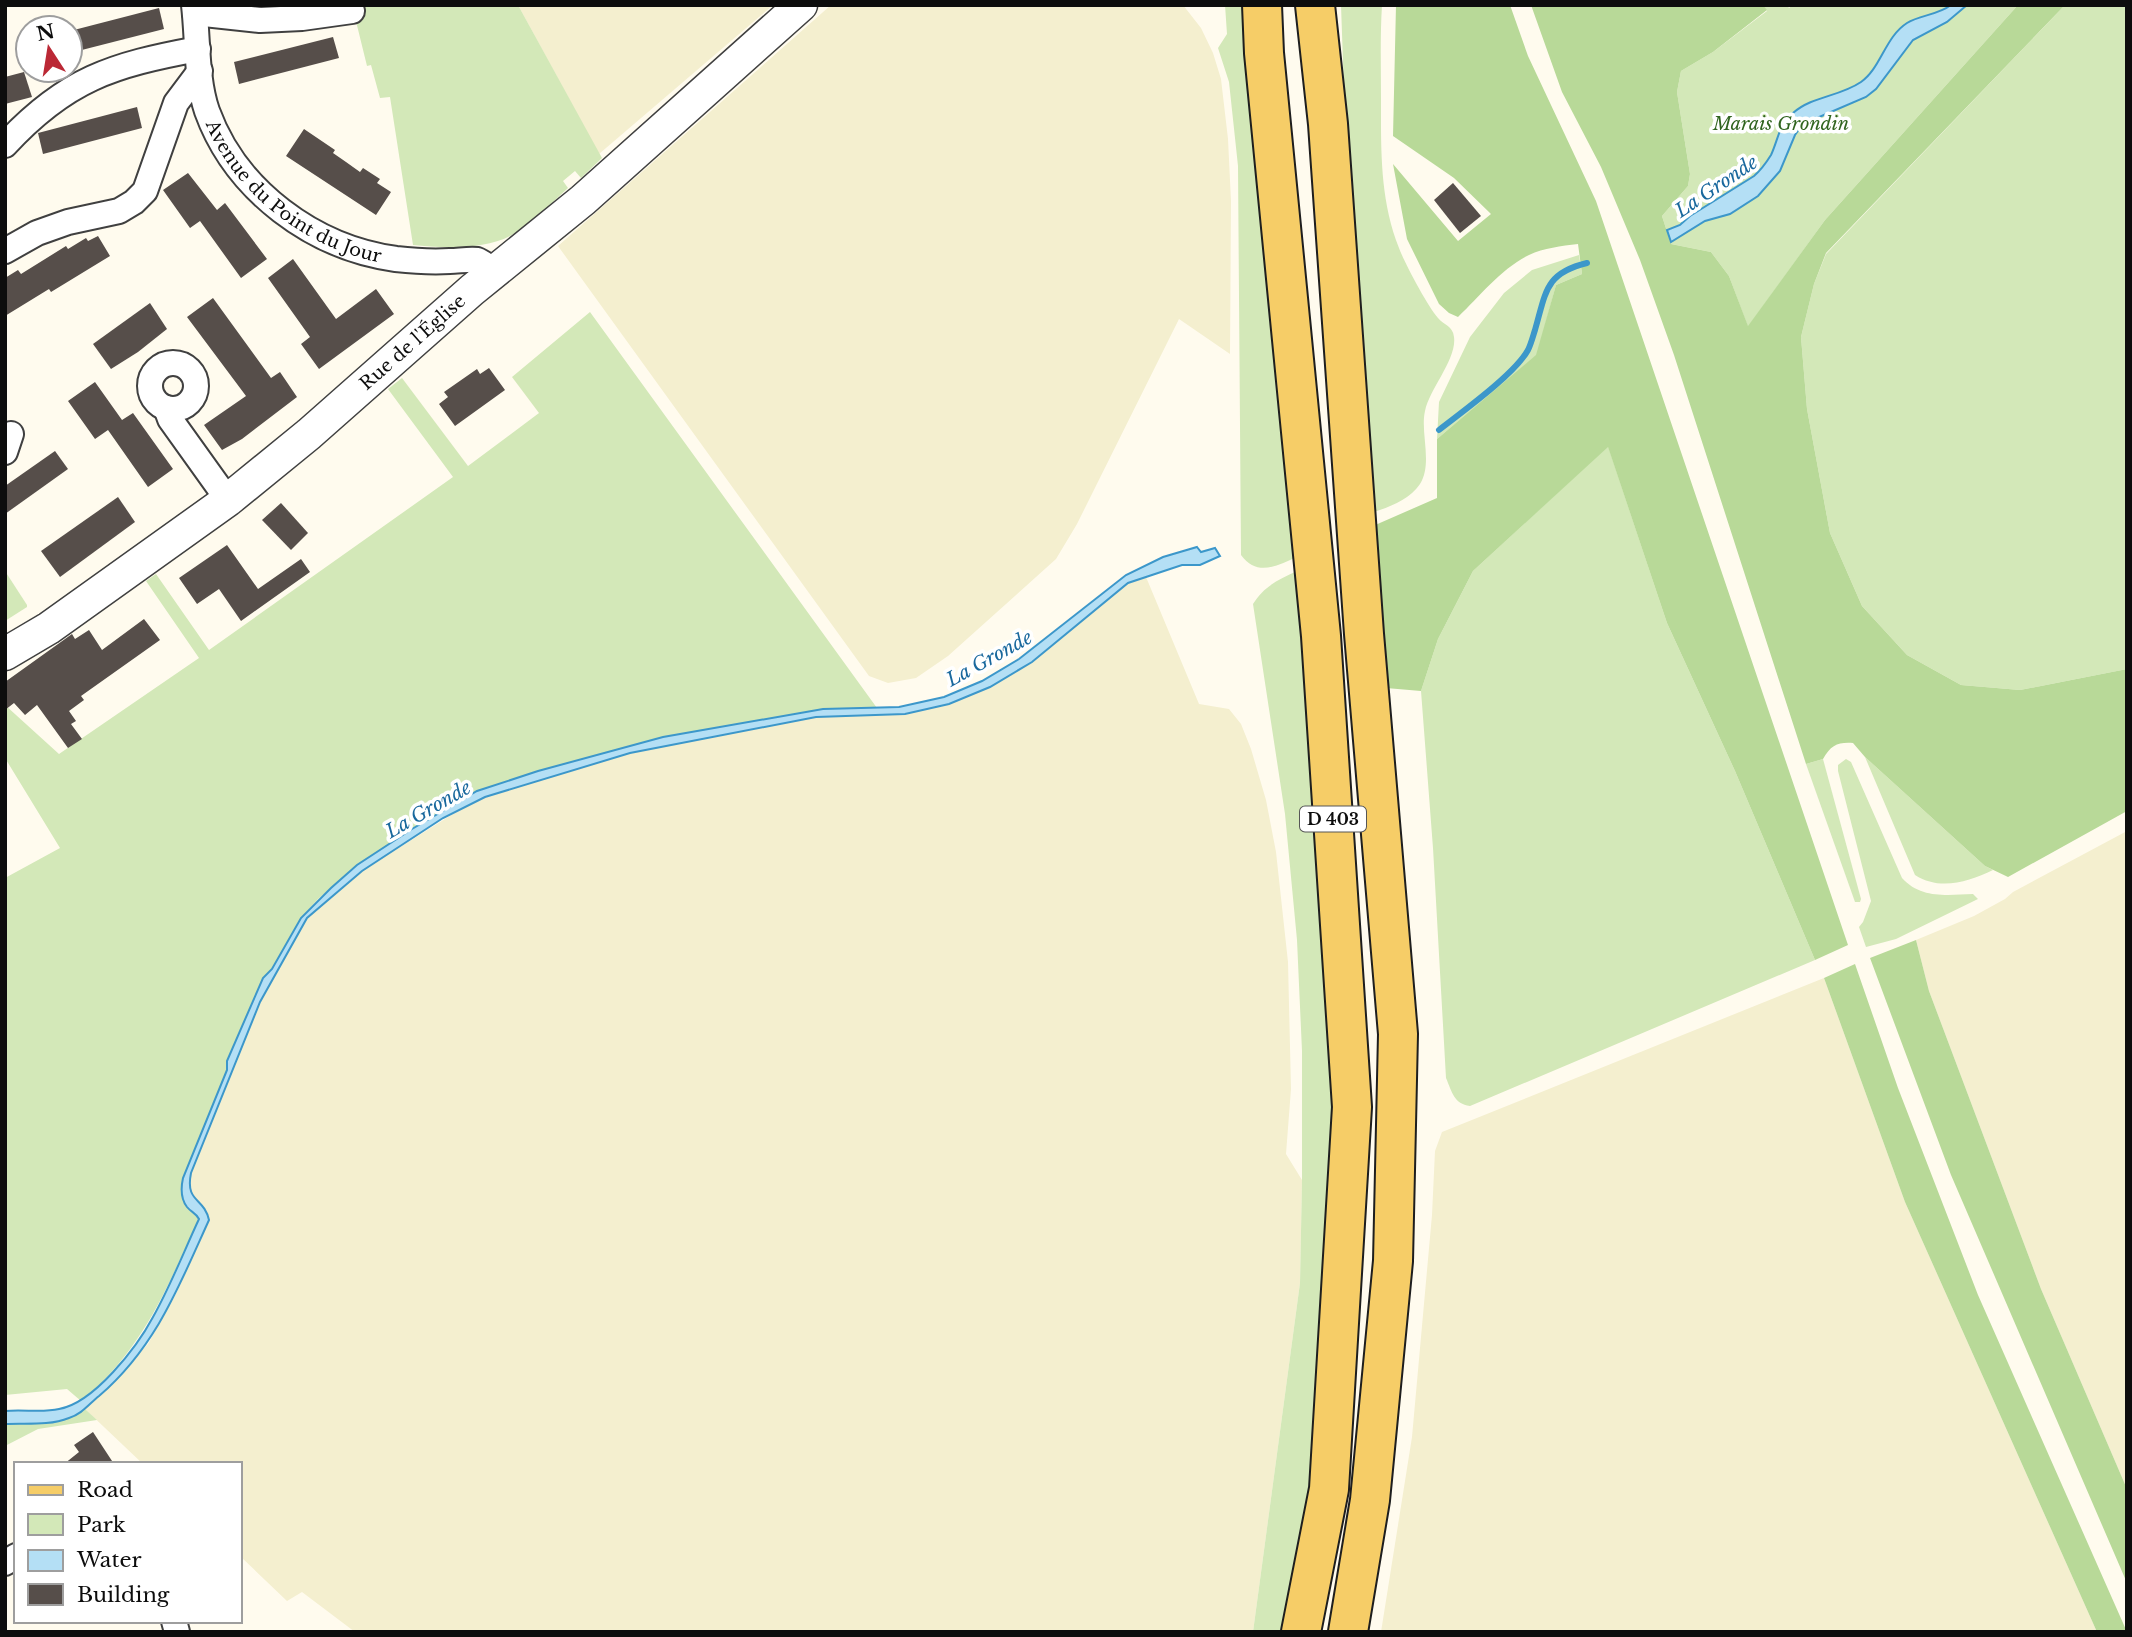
<svg xmlns="http://www.w3.org/2000/svg" width="2132" height="1637" font-family="'Libre Baskerville',serif">
	<style>
		.farmland { fill: #f4efcf }
		.green { fill: #d3e8b8 }
		.forest { fill: #b8d998 }
		.water { fill: #b4dff5; stroke: #3c97ca; stroke-width: 2 }
		.lines { fill: none; stroke-linecap: round; stroke-linejoin: round }
		.stream { stroke: #3c97ca; stroke-width: 6 }
		.building { fill: #564e4a }
		.minor-casing { stroke: #404040; stroke-width: 28 }
		.tertiary-casing { stroke: #404040; stroke-width: 35 }
		.primary-casing { stroke: #1e1e1e; stroke-width: 42 }
		.minor { stroke: #fff; stroke-width: 24 }
		.tertiary { stroke: #fff; stroke-width: 32 }
		.primary { stroke: #f6cd67; stroke-width: 38 }
		.labels { text-anchor: middle; stroke-width: 7; stroke-linejoin: round; paint-order: stroke }
		.shield { fill: #fff; stroke: #565656; stroke-width: 2 }
		.shield-label { font-size: 16px; font-weight: bold; fill: #0d0d0d }
		.park-label { font-size: 18px; font-style: italic; fill: #30641f; stroke: #fff }
		.street-label { font-size: 18px; fill: #0d0d0d; stroke: #fff }
		.water-label { font-size: 19px; font-style: italic; fill: #19689d; stroke: #fff }
	</style>
	<rect width="100%" height="100%" fill="#fffbee"/>
	<g class="farmland">
		<polygon points="518,5 773,5 599,154"/>
		<polygon points="831,5 1183,5 1201,28 1213,53 1221,79 1228,139 1231,201 1230,354 1179,319 1077,524 1056,559 948,656 916,678 888,683 869,676 558,246"/>
		<polygon points="1146,577 1199,704 1229,709 1241,724 1251,749 1266,800 1276,852 1288,962 1291,1089 1286,1154 1302,1180 1300,1283 1253,1632 355,1632 302,1592 287,1601 240,1556 240,1464 143,1464 85,1409 148,1344 176,1294 209,1220 203,1207 191,1195 188,1186 191,1173 260,1002 307,918 362,871 472,802 577,768 630,753 816,717 904,714 949,704 990,687 1032,662 1128,583"/>
		<polygon points="2127,831 2127,1489 2041,1289 1929,991 1916,940 1974,916 2005,899 2013,892"/>
		<polygon points="1824,978 1905,1202 2097,1632 1381,1632 1412,1437 1432,1215 1435,1151 1442,1132"/>
	</g>
	<g class="green">
		<path d="M352 5H518L602 158 581 178 575 171 563 181 568 188C550 204 531 225 510 236 484 250 441 248 413 245L390 97 380 98 371 65 367 66Z"/>
		<path d="M1225 5H1244L1297 557C1277 566 1257 577 1241 555L1238 166 1229 82 1218 48 1227 34Z"/>
		<path d="M1341 5H1382C1380 37 1381 69 1381 101 1381 151 1380 200 1399 248 1405 264 1427 305 1438 318 1444 325 1453 326 1454 337 1457 359 1430 388 1425 411 1420 433 1433 463 1420 484 1409 500 1388 508 1370 513L1349 234Z"/>
		<polygon points="1763,5 1787,5 1789,8 1793,5 2018,5 1825,220 1748,327 1729,276 1711,252 1671,244 1662,216 1688,186 1690,174 1677,92 1681,71 1713,52 1767,11"/>
		<polygon points="2065,5 2127,5 2127,669 2020,690 1961,685 1907,655 1862,606 1830,533 1807,409 1801,337 1814,284 1826,254"/>
		<polygon points="1579,255 1582,274 1556,285 1537,355 1437,439 1439,402 1470,337 1504,293 1532,270"/>
		<path d="M590 312 877 708 823 709 663 737 538 771 467 797 412 829 357 865 318 899 301 918 272 969 261 982 227 1061V1070L183 1178C178 1200 189 1204 199 1218 167 1288 143 1350 81 1401L67 1389 5 1395V878L60 848 5 758V705L59 754 199 658 146 581 156 574 209 650 453 477 388 389 402 378 468 466 539 413 512 377Z"/>
		<path d="M1608 446 1667 623 1735 771 1815 960 1470 1106C1454 1104 1452 1092 1446 1078L1433 848 1421 691 1438 639 1473 571Z"/>
		<polygon points="5,571 27,605 27,607 5,621"/>
		<path d="M1297 571 1322 854 1336 1147 1319 1439 1288 1632H1253L1300 1283 1302 1180V1051L1297 940 1285 814 1253 604C1264 586 1278 580 1297 571Z"/>
		<path d="M1865 757 1985 866 1993 870C1968 882 1940 891 1915 875Z"/>
		<polygon points="1823,759 1861,899 1860,902 1855,902 1806,764"/>
		<path d="M1846 759 1851 762 1902 878C1921 899 1947 895 1973 894L1978 899 1896 939 1866 947 1859 927 1863 922 1871 901 1838 771V765Z"/>
		<path d="M85 1409 97 1420 38 1429 5 1446V1424C33 1423 62 1427 85 1409Z"/>
	</g>
	<g class="forest">
		<path d="M1396 5H1510L1528 56 1596 201 1848 945 1815 960 1735 771 1667 623 1608 447 1473 571 1438 639 1421 691 1386 688 1373 526 1437 498V439L1536 355 1556 285 1582 274 1578 244C1561 246 1544 248 1529 255 1502 268 1480 296 1458 317L1449 313 1439 304 1407 239 1393 164 1458 241 1491 214 1454 178 1393 136Z"/>
		<path d="M1531 5H1763L1767 10 1713 52 1681 71 1677 92 1690 174 1688 186 1662 216 1671 244 1711 252 1729 276 1748 326 1825 220 2018 5H2065L1826 253 1814 284 1801 337 1807 409 1830 533 1862 606 1907 655 1961 685 2020 690 2127 669V811L2008 877 1985 866 1865 757 1853 743C1838 742 1831 745 1823 759L1806 764 1674 355 1640 260 1601 167 1562 92Z"/>
		<polygon points="1916,940 1929,991 2041,1289 2127,1489 2127,1583 1951,1175 1870,958"/>
		<polygon points="1855,964 1898,1088 1978,1295 2127,1632 2097,1632 1905,1202 1824,978"/>
	</g>
	<g class="water">
		<path d="M1951 5H1967L1947 22 1913 40 1876 89 1866 97 1810 121 1800 128 1795 135 1780 171 1758 196 1730 214 1705 221 1671 242 1667 230 1680 225 1690 216 1754 176C1761 170 1766 163 1771 155 1778 140 1779 124 1793 113 1812 96 1839 97 1861 82 1881 68 1885 37 1907 23 1920 15 1938 15 1951 5Z"/>
		<path d="M1197 547 1201 552 1215 548 1220 556 1200 565H1182L1128 583 1032 662 990 687 949 704 905 714 816 717 630 753 485 797 443 818 362 871 307 918 260 1002 191 1173C185 1203 204 1197 209 1220 179 1286 156 1347 99 1396 89 1404 82 1414 69 1418 49 1426 26 1423 5 1424V1411C23 1409 42 1413 59 1409 94 1403 137 1347 153 1317 171 1285 184 1251 199 1219 196 1213 191 1212 187 1207 181 1199 181 1187 183 1178L227 1070V1061L263 978 272 969 301 918 331 888 357 865 412 829 477 791 538 771 663 737 823 709 899 707 944 697 982 681 1019 659 1126 575 1163 557Z"/>
	</g>
	<g class="lines">
		<path class="stream" d="M1439 430C1462 412 1515 374 1528 350 1531 344 1533 336 1535 330 1546 292 1545 273 1587 263"/>
	</g>
	<g class="building">
		<polygon points="159,8 164,29 70,53 70,31"/>
		<polygon points="333,37 339,58 239,84 234,62"/>
		<polygon points="24,72 32,97 5,104 5,77"/>
		<polygon points="137,107 142,128 43,154 38,133"/>
		<polygon points="304,129 335,150 333,153 346,162 360,172 363,168 380,179 377,183 391,192 376,215 286,156"/>
		<polygon points="188,173 217,210 225,203 267,259 241,278 200,221 190,228 163,190"/>
		<polygon points="1453,183 1481,216 1460,233 1434,200"/>
		<polygon points="98,236 110,256 51,292 49,289 5,316 5,278 18,270 21,274 66,246 68,249 86,238 88,241"/>
		<polygon points="293,259 336,319 376,289 394,314 319,369 301,344 310,337 268,278"/>
		<polygon points="213,298 271,378 280,372 297,397 242,439 222,450 204,425 246,396 187,317"/>
		<polygon points="150,303 167,329 138,352 111,369 93,344"/>
		<polygon points="489,368 505,390 455,426 439,404 448,397 444,392 477,369 480,374"/>
		<polygon points="95,382 122,420 133,413 173,469 148,487 108,430 95,439 68,401"/>
		<polygon points="55,451 68,469 5,514 5,486"/>
		<polygon points="118,497 135,522 60,577 41,551"/>
		<polygon points="281,503 308,533 291,550 262,520"/>
		<polygon points="227,545 258,589 301,559 310,572 241,621 219,589 197,604 179,578"/>
		<polygon points="144,619 160,640 81,696 84,700 69,711 76,721 71,724 82,739 68,748 37,705 25,715 14,703 5,710 5,682 72,634 75,639 89,630 102,650"/>
		<polygon points="93,1432 114,1464 64,1464 79,1452 74,1445"/>
	</g>
	<g class="lines">
		<g class="minor-casing">
			<g id="minor">
				<path id="s1" d="M194 5C198 39 196 79 207 111 236 191 314 248 396 259 414 261 432 262 450 261 458 261 469 259 477 260 483 262 489 268 495 271"/>
				<polyline points="195,13 260,20 302,18 352,11"/>
				<path d="M5 145C66 79 112 65 198 49"/>
				<polyline points="5,251 37,233 68,222 119,211 134,202 145,191 176,103 200,71"/>
				<circle cx="173" cy="386" r="23"/>
				<polyline points="166,408 170,419 228,500"/>
				<polyline points="5,452 11,434"/>
				<polyline points="5,1563 16,1556"/>
				<polyline points="174,1621 177,1632"/>
			</g>
		</g>
		<g class="tertiary-casing">
			<g id="tertiary">
				<path id="s2" d="M5 654 49 628 228 500 309 434 472 290 583 200 801 5"/>
			</g>
		</g>
		<g class="primary-casing">
			<g id="primary">
				<polyline points="1262,5 1264,53 1321,636 1352,1107 1329,1489 1301,1632"/>
				<polyline points="1315,5 1328,124 1364,634 1398,1034 1393,1261 1370,1500 1348,1632"/>
			</g>
		</g>
		<use href="#minor" class="minor"/>
		<use href="#tertiary" class="tertiary"/>
		<use href="#primary" class="primary"/>
	</g>
	<g class="labels">
		<rect class="shield" x="1300" y="806.5" width="66" height="25" rx="5"/>
		<g class="shield-label">
			<text x="1333" y="825">D 403</text>
		</g>
		<g class="park-label">
			<text x="1781" y="130">Marais Grondin</text>
		</g>
		<g class="street-label">
			<text dy="6" stroke="none"><textPath href="#s1" startOffset="231">Avenue du Point du Jour</textPath></text>
			<text dy="6" stroke="none"><textPath href="#s2" startOffset="514">Rue de l'Église</textPath></text>
		</g>
		<g class="water-label">
			<text transform="translate(1716 186) rotate(-34)" y="7">La Gronde</text>
			<text transform="translate(989 658) rotate(-29)" y="7">La Gronde</text>
			<text transform="translate(428 809) rotate(-30)" y="7">La Gronde</text>
		</g>
	</g>
	<rect width="2132" height="1637" fill="none" stroke="#0d0d0d" stroke-width="14"/>
	<rect x="14" y="1462" width="228" height="161" fill="#ffffff" stroke="#9e9e9e" stroke-width="2"/>
	<rect x="28" y="1485" width="35" height="10" fill="#f6cd67" stroke="#9e9e9e" stroke-width="2"/>
	<text x="77" y="1497" font-size="21" fill="#0d0d0d">Road</text>
	<rect x="28" y="1514" width="35" height="21" fill="#d3e8b8" stroke="#9e9e9e" stroke-width="2"/>
	<text x="77" y="1532" font-size="21" fill="#0d0d0d">Park</text>
	<rect x="28" y="1550" width="35" height="21" fill="#b4dff5" stroke="#9e9e9e" stroke-width="2"/>
	<text x="77" y="1567" font-size="21" fill="#0d0d0d">Water</text>
	<rect x="28" y="1584" width="35" height="21" fill="#564e4a" stroke="#9e9e9e" stroke-width="2"/>
	<text x="77" y="1602" font-size="21" fill="#0d0d0d">Building</text>
	<g transform="translate(49 49) rotate(348)"><circle r="33" fill="#ffffff" stroke="#9e9e9e" stroke-width="2"/>
	<path d="M0-5L12 26L0 18L-12 26Z" fill="#bb2835"/>
	<text y="-10" font-size="19" font-weight="bold" text-anchor="middle" fill="#0d0d0d">N</text>
	</g>
</svg>
